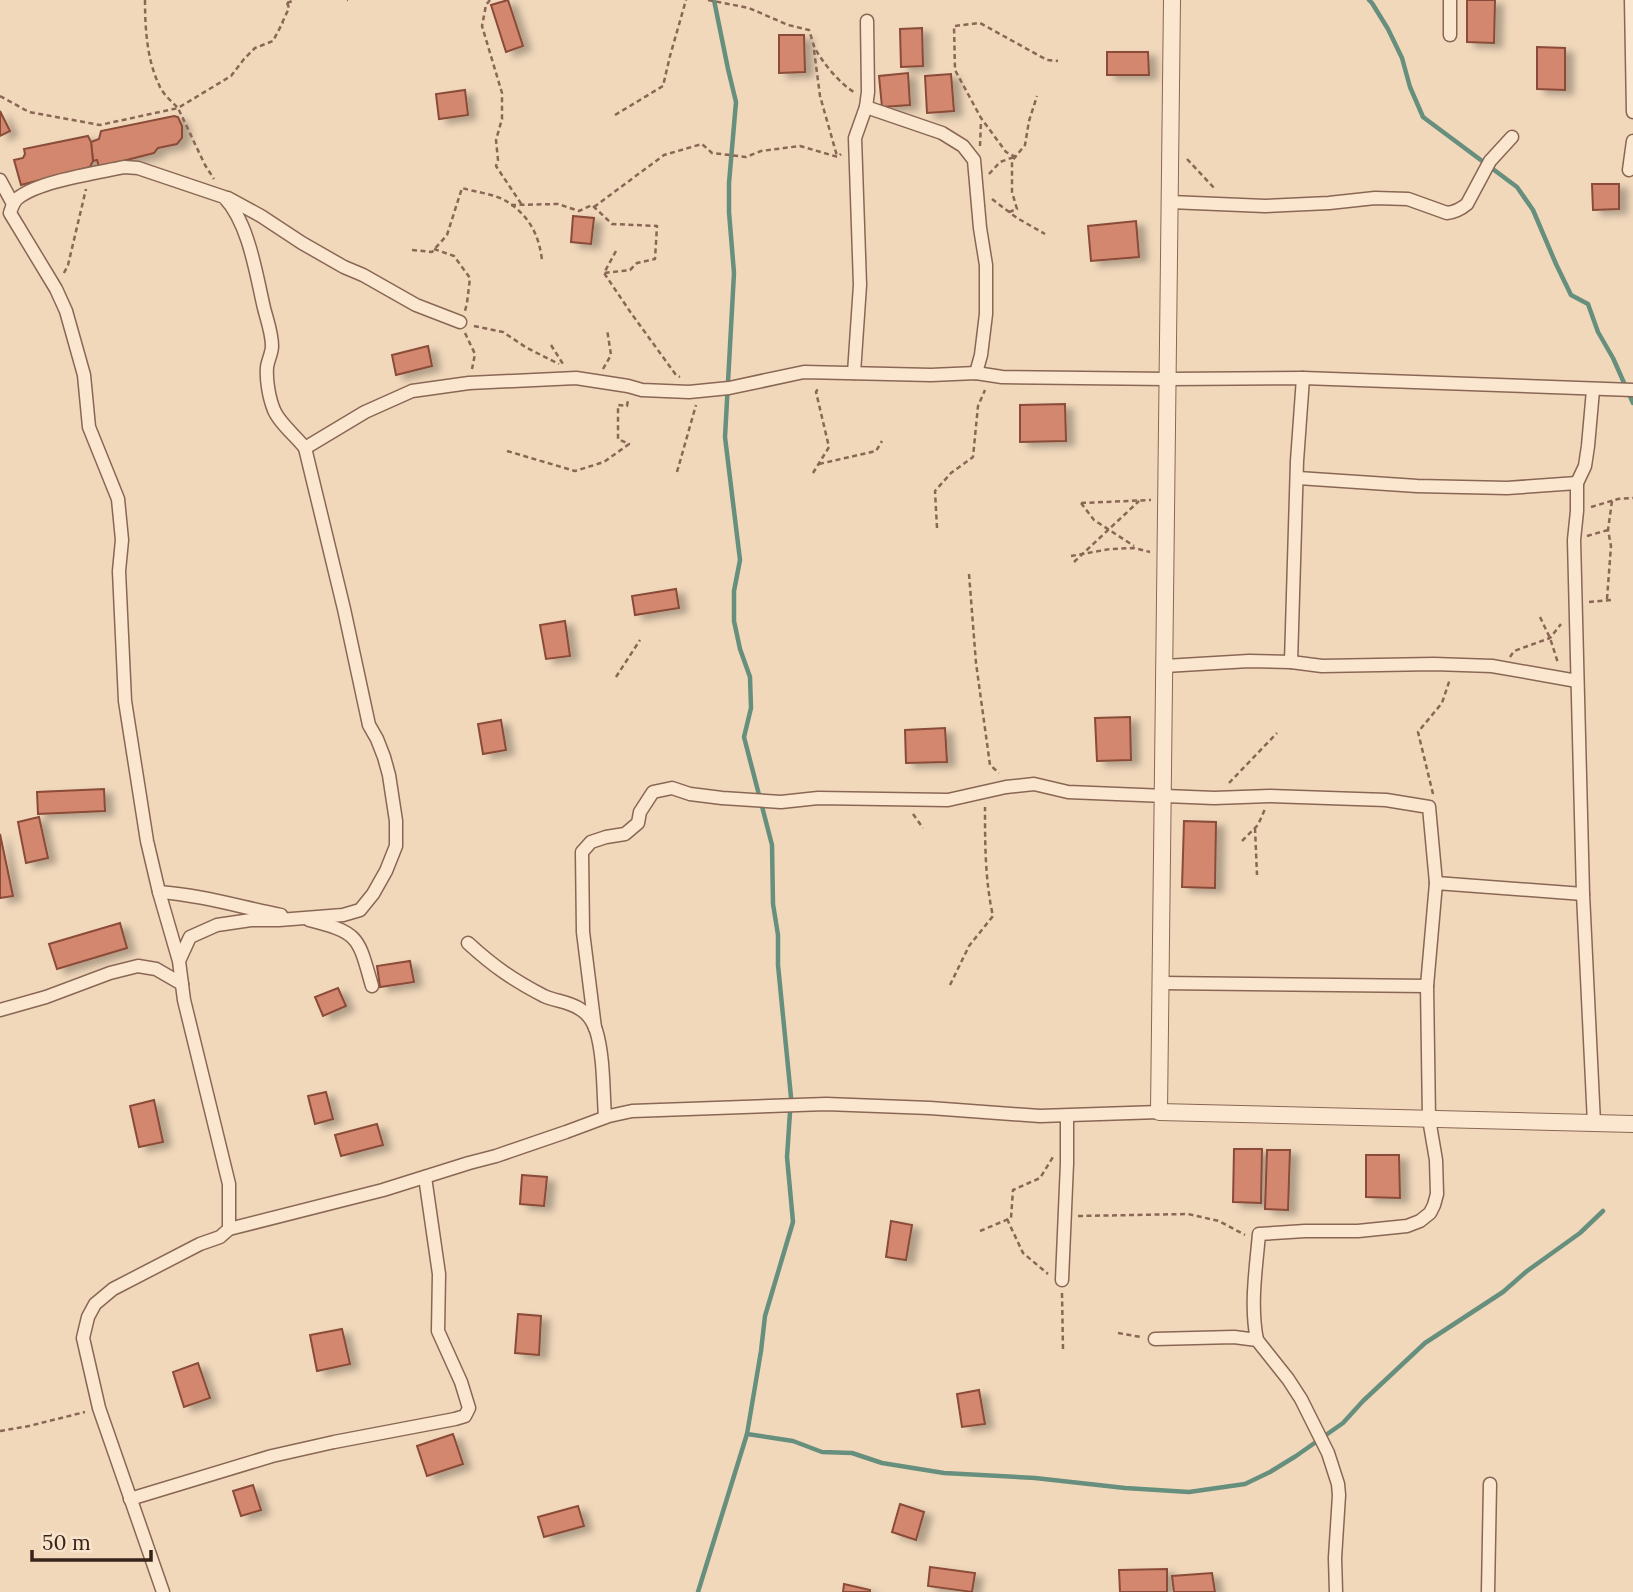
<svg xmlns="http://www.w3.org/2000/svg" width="1633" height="1592" font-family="Lora,serif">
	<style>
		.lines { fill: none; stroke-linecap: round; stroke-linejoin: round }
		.stream { stroke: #678f7e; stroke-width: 4.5 }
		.building { fill: #d2876e; stroke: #8a4b38; stroke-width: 2; filter: url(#shadow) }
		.minor-casing { stroke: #896754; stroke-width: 15 }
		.tertiary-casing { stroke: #896754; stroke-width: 18 }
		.path { stroke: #896754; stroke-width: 2.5; stroke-dasharray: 5 3.5; stroke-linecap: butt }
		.minor { stroke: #fbe6cf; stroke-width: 12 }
		.tertiary { stroke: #fbe6cf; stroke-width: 16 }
	</style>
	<defs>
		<filter id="shadow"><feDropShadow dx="8" dy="4.5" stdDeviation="3.5" flood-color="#0004"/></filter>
	</defs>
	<rect width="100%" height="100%" fill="#f1d8bb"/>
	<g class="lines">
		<g class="stream">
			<polyline points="1369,0 1372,3 1388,29 1402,58 1410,87 1423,117 1517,187 1533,210 1556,264 1571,295 1588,304 1598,332 1613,358 1633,403"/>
			<polyline points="747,1434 793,1441 822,1452 852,1453 882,1463 944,1473 1035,1478 1125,1488 1189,1492 1245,1484 1270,1472 1296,1456 1343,1423 1363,1401 1425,1343 1503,1292 1527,1271 1580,1233 1603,1211"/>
			<polyline points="698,1592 747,1434 761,1351 765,1316 793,1222 787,1157 791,1097 778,965 778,935 773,904 772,845 744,737 751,708 750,677 740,649 734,621 734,591 740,560 725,437 734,273 729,212 729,183 736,102 728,69 714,0"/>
		</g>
	</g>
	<g class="building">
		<polygon points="508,0 523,46 506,52 491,5"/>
		<polygon points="1467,0 1495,0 1494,43 1467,42"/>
		<polygon points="922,28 923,66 901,67 900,29"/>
		<polygon points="779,35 804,35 805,72 779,73"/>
		<polygon points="1537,47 1565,48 1565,90 1537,89"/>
		<polygon points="1107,52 1148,52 1149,75 1107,75"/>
		<polygon points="908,73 910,105 882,107 879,76"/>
		<polygon points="951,74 954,111 927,113 925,76"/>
		<polygon points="465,90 468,115 439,119 436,94"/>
		<polygon points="0,111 10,131 0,136"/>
		<polygon points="174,116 178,117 182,126 182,138 177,144 158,148 154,153 99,167 97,160 93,161 91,142 99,139 101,131"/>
		<polygon points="88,136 91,142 93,161 90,167 21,185 14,160 23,158 25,154 24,149"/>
		<polygon points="1592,184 1619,184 1619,209 1593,210"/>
		<polygon points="573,216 594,218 591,244 571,242"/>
		<polygon points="1136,221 1139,257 1091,261 1088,226"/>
		<polygon points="428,346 432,366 396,375 392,355"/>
		<polygon points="1065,404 1066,441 1020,442 1020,405"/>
		<polygon points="676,589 679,608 635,615 632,596"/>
		<polygon points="565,621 570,656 546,659 540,625"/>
		<polygon points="1130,717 1131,760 1097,761 1095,718"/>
		<polygon points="501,720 506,750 483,754 478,724"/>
		<polygon points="945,728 947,762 906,763 905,730"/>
		<polygon points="104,789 105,811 38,814 37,792"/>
		<polygon points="39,817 48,858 26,863 18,822"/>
		<polygon points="1184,821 1216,822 1215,888 1182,887"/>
		<polygon points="0,834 13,896 0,898"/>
		<polygon points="120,923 127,948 57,969 49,944"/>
		<polygon points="410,961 414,982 380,987 377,966"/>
		<polygon points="338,988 346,1006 323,1016 315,997"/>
		<polygon points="326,1092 333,1119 315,1124 308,1096"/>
		<polygon points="154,1100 163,1142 139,1147 130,1106"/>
		<polygon points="377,1124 383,1145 341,1156 335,1135"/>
		<polygon points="1234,1149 1262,1149 1261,1203 1233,1202"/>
		<polygon points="1267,1150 1290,1150 1288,1210 1265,1209"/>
		<polygon points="1366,1155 1399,1155 1400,1198 1366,1197"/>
		<polygon points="522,1175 547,1177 544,1206 520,1204"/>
		<polygon points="891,1221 912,1225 906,1260 886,1257"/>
		<polygon points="518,1314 541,1316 539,1355 515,1353"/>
		<polygon points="342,1329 350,1364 317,1371 310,1335"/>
		<polygon points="198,1363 210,1398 184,1407 173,1372"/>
		<polygon points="979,1390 985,1424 962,1427 957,1394"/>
		<polygon points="453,1434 463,1464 427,1476 417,1446"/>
		<polygon points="253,1485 261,1510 241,1516 233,1491"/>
		<polygon points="900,1504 924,1512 916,1540 892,1532"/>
		<polygon points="578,1506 584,1526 544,1537 538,1517"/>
		<polygon points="930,1567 975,1573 972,1592 928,1586"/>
		<polygon points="1167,1569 1167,1592 1120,1592 1119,1570"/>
		<polygon points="1212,1573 1215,1592 1174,1592 1172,1576"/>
		<polygon points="844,1584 870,1590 870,1592 843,1592"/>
	</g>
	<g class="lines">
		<g class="minor-casing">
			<g id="minor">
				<polyline points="1450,0 1450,35"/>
				<polyline points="1631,0 1633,112"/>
				<polyline points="866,107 942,133 963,146 974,160 980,228 986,265 986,314 981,355 976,373"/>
				<polyline points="1629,170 1633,141"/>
				<polyline points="0,180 13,204"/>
				<polyline points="228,198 261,216 302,243 344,267 363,275 416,305 460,322"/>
				<path d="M1170 202 1265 206 1329 203 1375 198 1408 199 1447 213C1456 212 1461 209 1467 204L1490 161 1512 137"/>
				<polyline points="854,373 860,285 855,138 866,107 868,92 867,21"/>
				<polyline points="1593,390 1588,446 1585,466 1577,483 1577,511 1574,540 1583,894 1594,1123"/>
				<polyline points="305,448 365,412 412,391 469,383 576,378 628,386 642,390 689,392 729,388 804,372 931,375 976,373 1002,377 1168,379 1303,378 1633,390"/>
				<polyline points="1298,478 1417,486 1507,488 1577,483"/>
				<polyline points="1291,662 1322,666 1434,664 1492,666 1577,681"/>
				<polyline points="1165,666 1249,661 1291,662 1297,461 1303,378"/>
				<path d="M159 892C201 895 240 907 281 915"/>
				<path d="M309 920C360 933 358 937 372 986"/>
				<path d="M468 943C493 966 513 980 544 996 555 1001 570 1002 580 1009 587 1013 593 1022 596 1030 604 1056 603 1090 605 1117"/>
				<polyline points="1161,983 1427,986"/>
				<polyline points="0,1010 46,997 110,973 138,966 156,969 182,984"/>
				<polyline points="595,1028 583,932 582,852 591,842 606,837 625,834 638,823 640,812 653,792 672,788 690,794 722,798 781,802 818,798 948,800 1006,787 1034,784 1068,792 1214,798 1270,796 1386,800 1429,807 1436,883"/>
				<polyline points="229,1229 383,1190 469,1163 496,1156 566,1132 609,1116 632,1111 826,1104 930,1108 1040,1116 1159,1112"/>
				<polyline points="1062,1280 1067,1163 1067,1116"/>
				<polyline points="1155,1339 1234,1337 1257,1340 1288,1379 1301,1399 1328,1453 1338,1484 1339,1495 1335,1558 1336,1592"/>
				<path d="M1257 1340C1250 1305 1256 1269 1259 1234L1305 1231H1358L1407 1226 1420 1221 1430 1213 1434 1205 1437 1194 1436 1160 1429 1119 1427 986 1436 883 1583 894"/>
				<polyline points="130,1499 272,1456 334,1442 455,1419 465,1416 469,1408 461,1382 438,1331 439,1274 425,1177"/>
				<path d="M163 1592 99 1408 83 1338 88 1317 95 1304 113 1289 200 1244 220 1237 229 1229V1184L184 1000 179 961 159 892 147 841 125 701 119 571 122 540 118 499 89 427 84 375 66 311 56 289 10 213C12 207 13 202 18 198 39 181 96 173 124 167L138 168 224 197C249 223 256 274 264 308 267 320 272 333 272 346 272 353 268 360 267 367 266 380 269 398 274 410 279 423 296 436 305 448L344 609 369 725 377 739 384 757 389 775 396 821V846L386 871 373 894 360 910 343 915 279 920H251L217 925 190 937 179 961"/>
				<polyline points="1488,1592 1490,1484"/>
			</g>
		</g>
		<g class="tertiary-casing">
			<polyline id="tertiary" points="1172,0 1159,1112 1633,1124"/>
		</g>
		<g class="path">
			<path d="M145 0C145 29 147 61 160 87 164 95 172 102 178 108L231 76 244 59 255 48 273 41 283 22"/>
			<polyline points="347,0 348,0"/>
			<polyline points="490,0 486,5 482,26 502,93 502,119 496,140 498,160 496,166 522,205"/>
			<path d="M708 0 749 8 788 25 809 30C811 35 812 41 814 46 820 60 841 85 854 92"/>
			<polyline points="287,3 295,0"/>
			<polyline points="282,23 289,8 286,0"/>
			<polyline points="814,50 820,96 837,156"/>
			<polyline points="0,96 29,112 100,125 178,108 205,165 214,179"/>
			<polyline points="615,115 663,86 670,56 686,0"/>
			<polyline points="980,146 981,121"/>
			<polyline points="1016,157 1006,152 981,118 955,70 954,26 980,23 1047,60 1058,61"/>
			<polyline points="1187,159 1216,190"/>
			<polyline points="989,174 1000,162 1014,157"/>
			<polyline points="992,199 1017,218 1045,234"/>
			<polyline points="511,205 558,204 579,211 592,205 612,224 657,226 655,259 637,263 630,270 604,273"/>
			<polyline points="594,207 664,155 702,144 712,153 746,157 761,151 800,146 838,157 841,154"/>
			<polyline points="1009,212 1017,209 1012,192 1012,161 1025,145 1029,121 1037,96"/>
			<polyline points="434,249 454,256 470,278 467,303 465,311"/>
			<path d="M412 250 432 252 447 235 462 188C475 192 495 194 506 201 529 215 539 235 542 260"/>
			<polyline points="616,251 604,273 631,313 676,375 680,377"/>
			<polyline points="64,273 68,265 86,189"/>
			<polyline points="474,326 503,332 527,348 559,364"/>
			<polyline points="465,333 475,354 472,369"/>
			<polyline points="551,345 563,364"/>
			<polyline points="603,369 611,355 607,329"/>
			<polyline points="507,451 575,471 604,462 629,444 618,439 618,405 627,406 628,400"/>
			<polyline points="819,464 876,451 882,441"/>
			<polyline points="677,472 696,405"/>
			<polyline points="813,473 829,447 816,392 819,387"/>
			<polyline points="1081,503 1151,500"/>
			<polyline points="1081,503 1094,520 1134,546"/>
			<polyline points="1591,507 1618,499 1633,498"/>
			<polyline points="937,528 935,491 951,473 973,457 978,406 985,390"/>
			<polyline points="1587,536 1608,530"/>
			<polyline points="1071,556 1110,549 1134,548 1150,552"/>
			<polyline points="1074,562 1139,501"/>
			<polyline points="969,574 976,663 990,765 999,773"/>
			<polyline points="1607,599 1611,546 1608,530 1612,501"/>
			<polyline points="1589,602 1611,600"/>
			<polyline points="1540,617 1550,638 1558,663"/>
			<polyline points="1510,657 1514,651 1550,638 1561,624"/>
			<polyline points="616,677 640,640"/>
			<polyline points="1229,783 1277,733"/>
			<polyline points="1433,794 1418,732 1442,703 1450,679"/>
			<polyline points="913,814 923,828"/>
			<polyline points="1255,828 1257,875"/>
			<polyline points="1242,841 1258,825 1265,809"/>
			<path d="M950 985 969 946 993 916C985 881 985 843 985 807"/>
			<polyline points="1078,1216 1188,1214 1219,1221 1245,1235"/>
			<polyline points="1007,1219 1023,1253 1048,1274"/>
			<polyline points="980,1231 1011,1218 1013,1190 1040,1178 1053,1157"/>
			<polyline points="1062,1293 1063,1349"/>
			<polyline points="1118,1333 1141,1337"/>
			<polyline points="0,1431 29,1426 85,1412"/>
		</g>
		<use href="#minor" class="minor"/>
		<use href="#tertiary" class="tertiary"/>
	</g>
	<path d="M32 1550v10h119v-10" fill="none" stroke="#37231a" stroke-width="3.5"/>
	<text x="42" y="1550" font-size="21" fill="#37231a" stroke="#f8e3cb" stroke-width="5" paint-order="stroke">50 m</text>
</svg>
